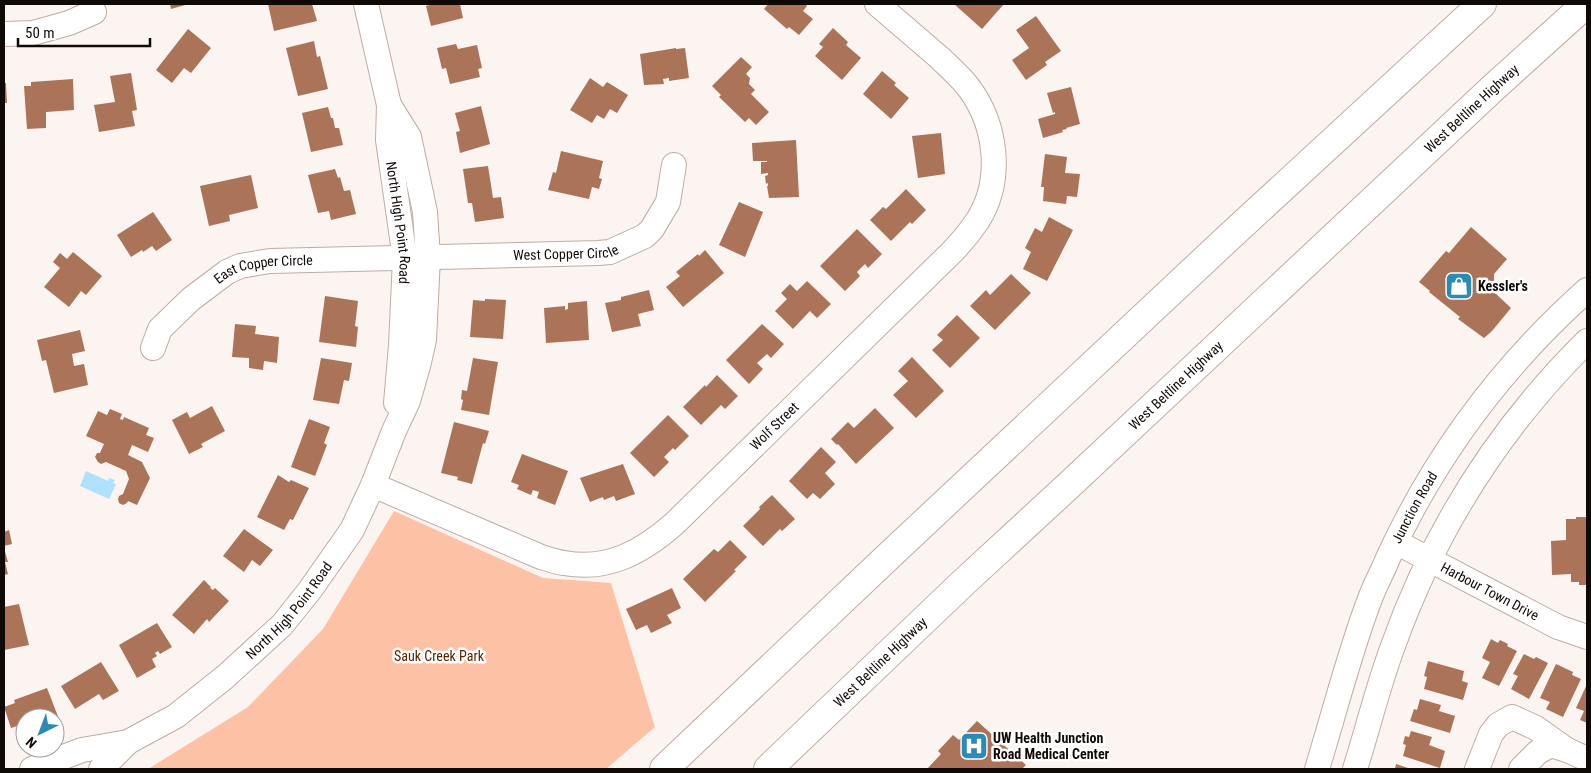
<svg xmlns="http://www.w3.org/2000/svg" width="1591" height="773" font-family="'Roboto Condensed',sans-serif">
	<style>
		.green { fill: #fdc2a6 }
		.water { fill: #afe0fd }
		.building { fill: #ab7358 }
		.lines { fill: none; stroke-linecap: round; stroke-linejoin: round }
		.minor-casing { stroke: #beaca3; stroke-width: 26 }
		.highway-casing { stroke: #beaca3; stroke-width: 30 }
		.minor { stroke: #fff; stroke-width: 24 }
		.highway { stroke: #fff; stroke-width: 28 }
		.labels { text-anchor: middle; stroke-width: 5; stroke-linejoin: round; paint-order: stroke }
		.street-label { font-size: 14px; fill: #100a07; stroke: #fff }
		.poi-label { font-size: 14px; font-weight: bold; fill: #100a07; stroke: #fff; text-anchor: start }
		.park-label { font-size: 14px; fill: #572201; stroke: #fff }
	</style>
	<rect width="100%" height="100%" fill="#fcf4f0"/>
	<polygon class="green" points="394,511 543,578 611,583 655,727 606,769 148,769 248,707 323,629"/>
	<polygon class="water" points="86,471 108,481 109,478 115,480 113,483 116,484 109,499 80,486"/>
	<g class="building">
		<polygon points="170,4 189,4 171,9"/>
		<polygon points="268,4 295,4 296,5 312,4 317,21 274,31"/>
		<polygon points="433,4 460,4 463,18 431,26 426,6"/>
		<polygon points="768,4 805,4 807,6 803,11 813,19 799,35 789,27 787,29 764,9"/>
		<polygon points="954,4 1004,4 982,29"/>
		<polygon points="1036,16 1061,51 1045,62 1047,65 1026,80 1012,60 1029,48 1016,30"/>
		<polygon points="833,28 848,42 846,45 861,58 842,80 815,56 823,47 819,44"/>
		<polygon points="188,29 211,48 191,73 184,68 172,83 156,70"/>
		<polygon points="314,41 317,57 320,56 328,89 298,96 286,48"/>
		<polygon points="456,44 458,49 477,45 482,68 478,69 480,77 450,84 446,68 442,69 437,48"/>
		<polygon points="676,48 676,49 685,48 689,78 669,81 669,78 663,79 664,84 644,85 640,54"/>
		<polygon points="741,57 752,67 746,74 750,78 749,84 755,90 751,94 769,112 756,125 749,118 745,122 719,97 721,95 712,86"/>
		<polygon points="882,71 896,83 894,85 909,98 891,119 863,94"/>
		<polygon points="131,73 137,110 132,111 135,126 99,132 94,105 115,102 110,76"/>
		<polygon points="590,78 603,87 607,82 628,95 617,113 610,109 604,119 597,115 592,123 570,110"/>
		<polygon points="73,79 74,110 46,112 46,128 27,129 24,86 31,86 31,82"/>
		<polygon points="4,83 6,83 7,103 4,103"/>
		<polygon points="1071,87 1080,124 1066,128 1067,129 1062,130 1063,132 1043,138 1038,119 1055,114 1055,112 1053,113 1047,93"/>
		<polygon points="481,106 490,144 460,153 456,132 460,131 455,113"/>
		<polygon points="328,107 331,118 333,118 335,128 339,128 343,145 311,152 302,113"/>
		<polygon points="941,133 945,174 918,178 912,136"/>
		<polygon points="796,140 799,197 769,198 767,186 768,186 768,183 766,184 765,176 768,175 768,173 761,174 761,162 767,162 767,161 753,161 752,143"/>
		<polygon points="561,151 603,161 599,178 602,179 599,189 592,187 589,199 548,190 553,172 556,173"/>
		<polygon points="1045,154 1067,157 1065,173 1080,174 1077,197 1067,196 1066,204 1043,201 1044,187 1041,187"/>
		<polygon points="488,166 493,198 501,197 504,218 475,222 472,203 468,203 463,169"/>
		<polygon points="335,169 338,178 340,177 344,191 350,190 356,214 331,220 329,211 318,213 308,175"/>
		<polygon points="251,175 258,208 229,215 230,221 209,226 200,186"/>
		<polygon points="906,189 926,210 912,224 910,222 891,241 870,220 883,207 886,209"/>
		<polygon points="739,202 763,212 745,257 719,245"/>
		<polygon points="153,212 172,240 156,251 152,246 143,252 142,250 131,257 117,235"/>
		<polygon points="1049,217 1073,230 1047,281 1023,269 1031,252 1025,248 1035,228 1042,232"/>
		<polygon points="1471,227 1507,259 1494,274 1494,292 1511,308 1492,331 1484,338 1458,319 1460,317 1429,292 1430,291 1419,282 1446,251 1449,253"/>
		<polygon points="857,229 882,254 868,268 865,264 857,272 860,276 845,291 820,266"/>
		<polygon points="705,250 724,273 683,307 666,287 680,276 676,272 698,254 699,256"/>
		<polygon points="73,252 102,276 86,295 81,291 69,307 44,287 60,268 53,262 60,253 67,259"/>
		<polygon points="1011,274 1031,293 995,330 970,306 986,290 990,295"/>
		<polygon points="807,281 831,304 817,318 810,311 793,329 775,311 787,299 781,293 790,284 797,291"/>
		<polygon points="649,290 654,310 638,314 641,326 612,332 605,303 621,300 621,297"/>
		<polygon points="325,296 358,301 355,326 358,327 356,347 319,342"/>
		<polygon points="485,299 506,300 503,339 470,337 473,300 485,301"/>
		<polygon points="587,301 589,340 546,343 544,308 565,306 565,310 568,309 568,303"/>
		<polygon points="957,315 980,338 950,368 932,350 943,340 937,335"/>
		<polygon points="235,324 256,326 255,334 279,337 277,363 264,361 263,370 249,368 249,358 232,357"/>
		<polygon points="762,324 784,344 771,358 767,354 757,363 763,369 749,384 726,360"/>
		<polygon points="80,330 85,351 72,354 74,366 84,364 88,385 54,393 46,360 42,361 37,340"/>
		<polygon points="912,357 944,391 916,418 893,395 908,381 898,371"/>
		<polygon points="321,358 352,363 349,381 344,380 339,404 313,400"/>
		<polygon points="473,358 498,362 489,415 461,410 463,400 461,399 462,390 467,391"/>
		<polygon points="717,375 738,396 725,409 721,405 701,425 683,407 705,385 706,387"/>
		<polygon points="212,406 225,431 201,444 203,447 189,454 172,420 187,412 190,418"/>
		<polygon points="875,408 894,428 856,464 838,444 837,445 831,439 848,422 854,428"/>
		<polygon points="110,409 122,414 120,419 123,420 124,417 149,428 146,435 154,438 148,452 132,445 128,455 142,462 150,478 137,505 128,501 127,503 123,505 119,503 118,499 119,496 123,494 129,479 126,471 106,462 101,464 98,462 95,457 97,453 100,453 104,444 86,436 98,411 107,415"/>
		<polygon points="668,415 689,436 675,450 673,448 664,457 669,462 654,477 630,453"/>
		<polygon points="309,419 330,427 324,443 327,445 315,476 291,467"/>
		<polygon points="454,422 489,431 485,444 483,443 472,484 457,480 458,477 441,473"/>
		<polygon points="821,447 836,462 825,473 835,484 820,499 813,493 807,499 789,481"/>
		<polygon points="522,454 568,471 555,505 537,498 539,492 533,490 531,495 517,489 519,485 511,482"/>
		<polygon points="623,464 635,494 616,501 614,496 604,500 603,497 590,502 580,478"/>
		<polygon points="278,475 289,482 291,480 309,488 293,520 290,519 284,530 257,517"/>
		<polygon points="772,495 795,519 782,531 780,529 763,546 743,526 760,509 759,507"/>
		<polygon points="1576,517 1587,517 1587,585 1579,585 1579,582 1571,582 1571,574 1552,575 1551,541 1566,540 1566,519 1576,519"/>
		<polygon points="244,529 273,550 260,566 252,560 244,572 223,556"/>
		<polygon points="9,530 12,544 4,546 4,532"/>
		<polygon points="730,540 747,557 734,570 736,571 705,602 683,579 714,549 718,552"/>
		<polygon points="4,548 8,562 5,562 8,574 4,575"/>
		<polygon points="204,580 211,587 210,588 213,590 215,588 229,601 209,622 207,619 194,634 172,615"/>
		<polygon points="672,588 681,608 667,615 672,623 651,633 647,625 636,630 626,609"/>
		<polygon points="19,604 29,645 4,650 4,607"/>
		<polygon points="157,623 172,647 160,654 158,651 155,653 157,656 152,659 156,667 137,678 119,645"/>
		<polygon points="1491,639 1498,643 1500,640 1508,644 1507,646 1517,651 1499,686 1482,678 1490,662 1482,658"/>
		<polygon points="1524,654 1534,659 1536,657 1548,663 1529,699 1511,689 1518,676 1513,674"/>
		<polygon points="1428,661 1464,671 1462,681 1468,683 1463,700 1424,689 1427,677 1424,676"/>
		<polygon points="101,662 119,691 103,700 99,694 75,709 61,686"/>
		<polygon points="1556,664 1573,672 1572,675 1581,679 1563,717 1546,709 1550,702 1540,698"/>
		<polygon points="1587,684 1587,723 1580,720 1584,711 1576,708"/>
		<polygon points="47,688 59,719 55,720 55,718 25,718 25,727 22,729 20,725 11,728 4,707 15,703 14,700"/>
		<polygon points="1420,699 1441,705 1439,711 1455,716 1450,733 1410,721 1414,709 1417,710"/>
		<polygon points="977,721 1026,765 1022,769 927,769 941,754 938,751 953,735 959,740"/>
		<polygon points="1411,731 1432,737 1429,745 1445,751 1440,768 1403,756 1406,745 1403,744 1405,736 1409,737"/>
		<polygon points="1396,764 1411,769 1395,769"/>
	</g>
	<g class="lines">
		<g class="minor-casing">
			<g id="minor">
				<path id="s1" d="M366 4 389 105 388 140 405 259 401 345 396 403"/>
				<polyline points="4,34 33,33 69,23 94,12"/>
				<path id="s2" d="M153 348 160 329 191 299 227 272 240 266 270 261 598 253 610 252 645 236 652 229 668 202 674 165"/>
				<path id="s3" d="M373 485 541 557C548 559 556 562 564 563 608 571 642 552 674 524L951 253C961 243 970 232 978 220 1003 180 997 126 969 88 961 77 950 68 940 58 919 40 898 22 877 4"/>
				<path id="s4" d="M1396 542 1558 627 1587 637"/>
				<polyline points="32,769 82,750 128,742"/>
				<path id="s5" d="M101 769 128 742 176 716 225 677 282 625 310 590 352 530 373 485 394 431 408 401 418 366 424 340 428 257 425 212 409 137 389 105"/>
				<path id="s6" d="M1317 769C1335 711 1349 653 1371 596 1376 583 1383 571 1388 558 1435 456 1503 365 1587 290"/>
				<path d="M1355 769C1368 728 1378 686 1393 646 1434 531 1500 427 1587 341"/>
				<polyline points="1477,769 1491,734 1498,725 1512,717 1536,728 1567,750"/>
				<polyline points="1521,769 1538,752 1551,745 1567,750 1587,759"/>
			</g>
		</g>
		<g class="highway-casing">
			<g id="highway">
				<polyline points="664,769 893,552 1228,238 1482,4"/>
				<path id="s7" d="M768 769 964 582 1067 487 1493 88 1586 4"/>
			</g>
		</g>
		<use href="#minor" class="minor"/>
		<use href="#highway" class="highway"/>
	</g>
	<defs>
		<g id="shop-square" transform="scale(1.4375)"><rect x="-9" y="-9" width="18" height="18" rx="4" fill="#2c8ab6" stroke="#fff"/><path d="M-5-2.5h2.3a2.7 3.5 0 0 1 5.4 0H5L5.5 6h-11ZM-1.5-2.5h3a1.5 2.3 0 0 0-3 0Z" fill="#fff"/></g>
		<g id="hospital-square" transform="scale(1.4375)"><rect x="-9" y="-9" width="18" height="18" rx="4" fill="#2c8ab6" stroke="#fff"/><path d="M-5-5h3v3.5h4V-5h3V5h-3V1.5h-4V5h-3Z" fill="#fff"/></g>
	</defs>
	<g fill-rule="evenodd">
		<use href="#shop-square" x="1459" y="286"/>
		<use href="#hospital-square" x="974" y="746"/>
	</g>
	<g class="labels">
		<g class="street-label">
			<text dy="5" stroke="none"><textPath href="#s7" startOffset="965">West Beltline Highway</textPath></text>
			<text dy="5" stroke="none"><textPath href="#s1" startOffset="222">North High Point Road</textPath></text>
			<text dy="5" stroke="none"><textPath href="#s2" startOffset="449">West Copper Circle</textPath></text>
			<text dy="5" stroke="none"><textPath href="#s2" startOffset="145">East Copper Circle</textPath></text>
			<text dy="5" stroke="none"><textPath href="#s7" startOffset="560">West Beltline Highway</textPath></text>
			<text dy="5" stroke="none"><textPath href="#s3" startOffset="468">Wolf Street</textPath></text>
			<text dy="5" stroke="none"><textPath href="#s6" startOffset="280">Junction Road</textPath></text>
			<text dy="5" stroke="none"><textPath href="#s4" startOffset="106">Harbour Town Drive</textPath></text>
			<text dy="5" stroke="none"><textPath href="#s5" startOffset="248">North High Point Road</textPath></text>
			<text dy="5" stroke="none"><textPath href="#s7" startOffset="155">West Beltline Highway</textPath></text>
		</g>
		<g class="poi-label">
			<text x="1478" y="291">Kessler's</text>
			<text x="993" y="743">UW Health Junction<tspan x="993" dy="16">Road Medical Center</tspan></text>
		</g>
		<g class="park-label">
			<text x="439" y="661">Sauk Creek Park</text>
		</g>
	</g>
	<rect width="1591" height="773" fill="none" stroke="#100a07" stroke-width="10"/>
	<g transform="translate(40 733) rotate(222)"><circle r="24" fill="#ffffff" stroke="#9f9d9c"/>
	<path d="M0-4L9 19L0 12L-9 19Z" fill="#2c8ab6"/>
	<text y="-8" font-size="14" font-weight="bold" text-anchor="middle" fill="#100a07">N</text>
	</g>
	<path d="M18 38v8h132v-8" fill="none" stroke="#100a07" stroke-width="2.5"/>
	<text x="25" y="38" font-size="15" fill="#100a07" stroke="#ffffff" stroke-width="4" paint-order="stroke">50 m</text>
</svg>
